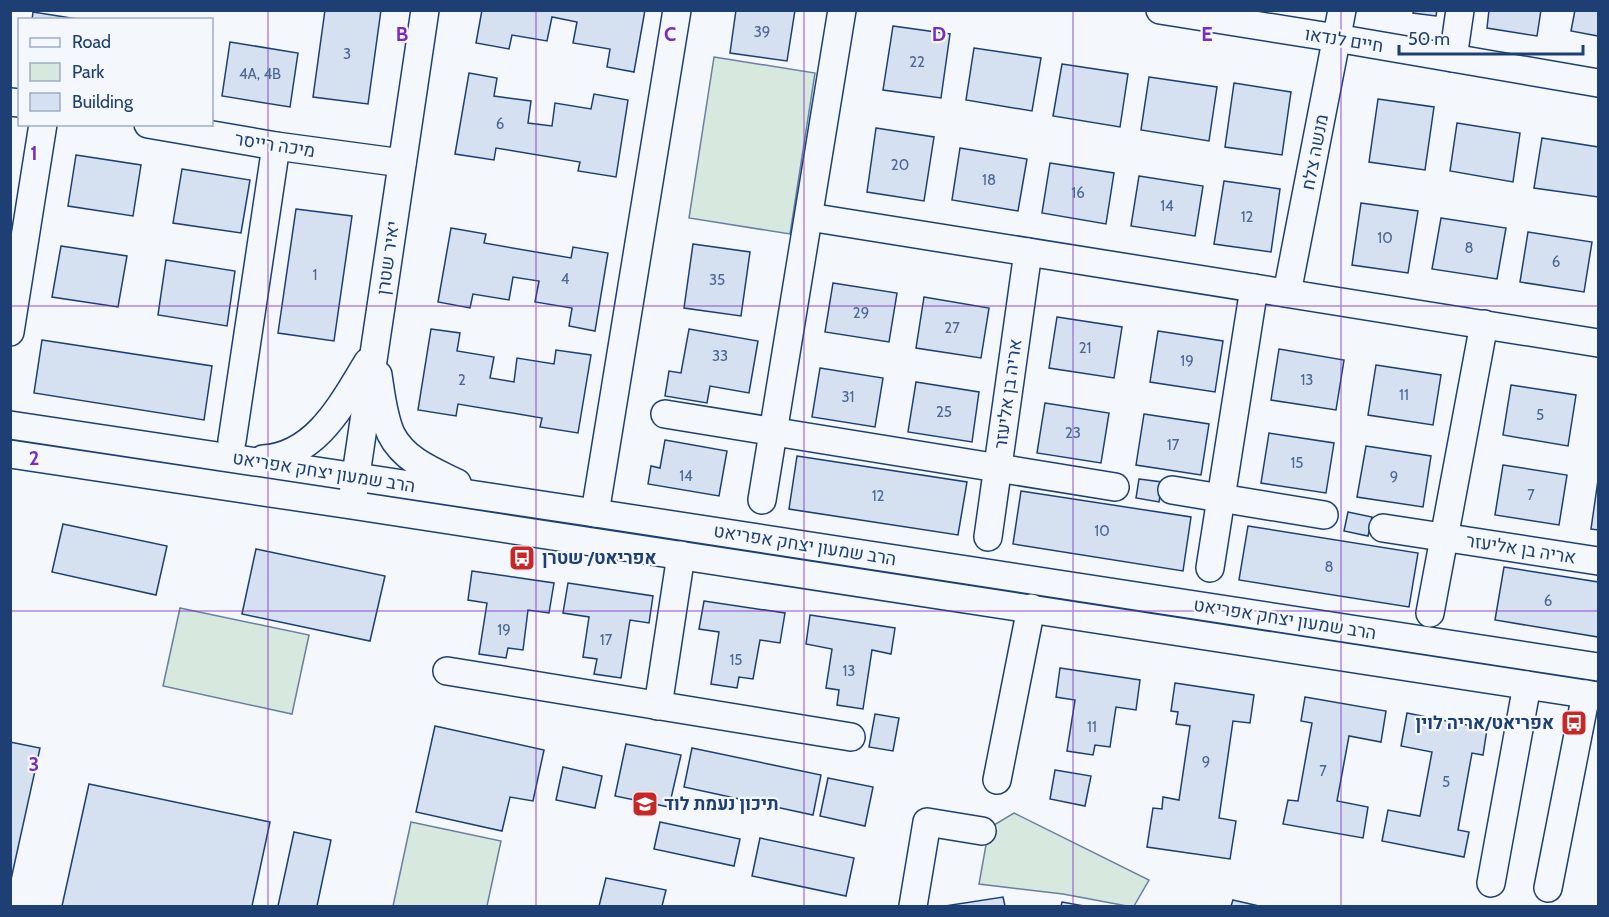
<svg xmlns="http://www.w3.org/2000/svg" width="1609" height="917" font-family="Cabin,Heebo,sans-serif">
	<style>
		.green { fill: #d7e8df; stroke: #687fa3; stroke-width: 1.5 }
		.building { fill: #d5e0f0; stroke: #1d3f73; stroke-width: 1.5 }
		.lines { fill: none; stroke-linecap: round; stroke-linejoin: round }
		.minor-casing { stroke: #1d3f73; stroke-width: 30 }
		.minor { stroke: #f4f7fb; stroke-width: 27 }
		.grid { fill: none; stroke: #7b2cbf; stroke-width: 1.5; stroke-opacity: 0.55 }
		.labels { text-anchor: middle; stroke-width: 4.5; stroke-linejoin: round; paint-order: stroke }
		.number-label { font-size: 15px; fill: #4b6792 }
		.street-label { font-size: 18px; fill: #1d3f73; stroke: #f4f7fb }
		.poi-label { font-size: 18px; font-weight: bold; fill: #1d3f73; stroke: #f4f7fb; text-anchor: start }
		.grid-label { font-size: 20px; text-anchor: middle; font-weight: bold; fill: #7b2cbf; stroke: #f4f7fb; stroke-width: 4.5; stroke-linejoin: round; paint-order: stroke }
	</style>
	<rect width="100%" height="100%" fill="#f4f7fb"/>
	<g class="green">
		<polygon points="714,57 815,73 790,234 689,218"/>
		<polygon points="180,608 309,635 292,714 163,686"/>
		<polygon points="1014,813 1149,880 1134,906 1127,906 1063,894 979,884 989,828"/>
		<polygon points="411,822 501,841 487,906 393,906"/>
	</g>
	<g class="building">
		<polygon points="325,10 381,10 368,104 313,97"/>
		<polygon points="482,10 645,10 634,72 607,67 610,49 573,43 577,22 552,17 547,41 512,35 509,49 476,43"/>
		<polygon points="736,10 795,10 787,61 730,53"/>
		<polygon points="1414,10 1437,10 1436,16 1413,13"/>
		<polygon points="1489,10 1541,10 1537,36 1487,28"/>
		<polygon points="1575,10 1598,10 1598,36 1571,31"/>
		<polygon points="33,12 84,20 32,20"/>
		<polygon points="893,26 950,34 941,98 883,90"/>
		<polygon points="230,42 298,53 290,107 222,96"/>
		<polygon points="974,48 1041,58 1032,111 966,100"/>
		<polygon points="1062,64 1128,74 1120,127 1053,116"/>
		<polygon points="469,73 497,78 494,96 531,101 528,123 552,126 555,103 591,109 594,94 628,100 616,177 578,171 580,162 496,148 494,160 455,154"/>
		<polygon points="1149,77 1217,87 1209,141 1141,130"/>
		<polygon points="1234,83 1291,92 1282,155 1225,147"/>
		<polygon points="1378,99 1434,107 1425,170 1369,162"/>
		<polygon points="1457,123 1520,133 1513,182 1450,171"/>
		<polygon points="876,128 934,137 924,201 867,192"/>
		<polygon points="1542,138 1598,147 1598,197 1534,188"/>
		<polygon points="960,148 1027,159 1018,211 952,200"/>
		<polygon points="76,155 141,165 133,216 68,206"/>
		<polygon points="1050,163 1114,173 1106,224 1042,213"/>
		<polygon points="182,169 250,180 241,233 173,223"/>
		<polygon points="1139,176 1203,186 1195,236 1131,226"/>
		<polygon points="1224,181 1280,189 1271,252 1214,244"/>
		<polygon points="1361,203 1418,211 1408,273 1352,265"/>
		<polygon points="296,209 352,216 334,341 278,333"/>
		<polygon points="1441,218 1506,228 1497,279 1432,269"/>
		<polygon points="451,228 486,234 484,243 571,258 573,247 608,253 595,331 569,326 572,308 535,302 539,281 513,277 509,300 473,294 470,308 438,302"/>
		<polygon points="1528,232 1592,242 1584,292 1520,282"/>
		<polygon points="693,244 750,252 741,316 684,308"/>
		<polygon points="61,246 127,256 118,307 52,297"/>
		<polygon points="166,260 235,271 227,326 158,315"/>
		<polygon points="833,283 897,293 889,342 825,332"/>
		<polygon points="924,297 989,308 981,358 916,348"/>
		<polygon points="1057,317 1122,327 1114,378 1049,368"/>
		<polygon points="431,329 460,333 457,351 494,357 490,378 514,382 517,358 554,364 556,350 591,355 578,433 540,427 542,418 458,404 456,416 418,410"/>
		<polygon points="689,329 758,341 749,393 710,386 707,403 665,396 669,371 681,373"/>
		<polygon points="1158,331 1223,341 1215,392 1150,382"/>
		<polygon points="42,340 212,366 204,420 34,393"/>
		<polygon points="1279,349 1344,360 1336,410 1271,400"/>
		<polygon points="1376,365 1441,375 1433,425 1368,415"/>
		<polygon points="820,368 883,378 875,427 812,417"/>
		<polygon points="916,382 979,392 972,442 908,432"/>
		<polygon points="1511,385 1576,395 1568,446 1503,435"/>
		<polygon points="1045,403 1109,413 1101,463 1037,453"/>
		<polygon points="1144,414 1209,424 1201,475 1136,465"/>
		<polygon points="1269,433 1334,443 1326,493 1261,483"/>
		<polygon points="665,440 727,451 719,496 648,484 651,466 660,468"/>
		<polygon points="1366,446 1431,456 1423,507 1357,497"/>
		<polygon points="797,456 967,482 958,535 789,509"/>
		<polygon points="1503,465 1567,475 1559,525 1495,515"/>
		<polygon points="1139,479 1162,482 1159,502 1136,498"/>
		<polygon points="1598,480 1598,530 1591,529"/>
		<polygon points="1021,491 1191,517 1183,571 1013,544"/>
		<polygon points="1348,512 1372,517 1368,536 1344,531"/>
		<polygon points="63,524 167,546 156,595 52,572"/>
		<polygon points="1248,526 1418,553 1409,607 1239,580"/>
		<polygon points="256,549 385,576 370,641 242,614"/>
		<polygon points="1504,567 1598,582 1598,637 1495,620"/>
		<polygon points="472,571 554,583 549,613 528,610 523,650 508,648 506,658 479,654 487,603 468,600"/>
		<polygon points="568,583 653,596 649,623 630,620 621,678 594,674 597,659 583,657 589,617 563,613"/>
		<polygon points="704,601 785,613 780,643 760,640 753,679 739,677 737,688 711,684 719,632 699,629"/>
		<polygon points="810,615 895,628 891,654 872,650 863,709 837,705 839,690 826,688 832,649 806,644"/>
		<polygon points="1060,668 1140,680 1136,710 1116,707 1110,747 1095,745 1093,755 1067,751 1075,700 1056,697"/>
		<polygon points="1175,683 1254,695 1250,723 1233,721 1219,818 1236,821 1230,859 1147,847 1153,808 1162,809 1163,797 1179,800 1190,726 1176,724 1178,712 1171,711"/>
		<polygon points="1305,697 1386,711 1381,742 1349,736 1337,801 1368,807 1363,838 1283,824 1288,800 1298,801 1312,723 1301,721"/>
		<polygon points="1407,713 1487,729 1483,755 1472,753 1458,830 1469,832 1464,857 1382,841 1388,810 1420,816 1432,752 1401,746"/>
		<polygon points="875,714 899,718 893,751 869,747"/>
		<polygon points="435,726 544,750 533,801 510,797 502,831 416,812"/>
		<polygon points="10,742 40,748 10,884"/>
		<polygon points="626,744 681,755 669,807 615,796"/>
		<polygon points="692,748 821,775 813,815 684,787"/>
		<polygon points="563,767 602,776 595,808 556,800"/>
		<polygon points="1055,770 1091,776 1085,806 1050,799"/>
		<polygon points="828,778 873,787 865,826 820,816"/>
		<polygon points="89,784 270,822 252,906 62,906"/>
		<polygon points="660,822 740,839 734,866 654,849"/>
		<polygon points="294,832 331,840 317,906 278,906"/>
		<polygon points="760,838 854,858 846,896 752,876"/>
		<polygon points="606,878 666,890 662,906 599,906"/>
		<polygon points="1003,897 1005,906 945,906"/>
		<polygon points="1233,900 1259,906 1231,906"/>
		<polygon points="1062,902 1084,906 1061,906"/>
	</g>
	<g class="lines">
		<g class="minor-casing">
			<g id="minor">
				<polyline points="1160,10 1336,38 1598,83"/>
				<polyline points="1453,58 1460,10"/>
				<polyline points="10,102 20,103"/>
				<polyline points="148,124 276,146 402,163"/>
				<polyline points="809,217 1598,343"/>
				<polyline points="1287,293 1342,10"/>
				<polyline points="10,332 43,124"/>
				<path d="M378 375C381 394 383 416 391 434 404 460 432 471 457 483"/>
				<polyline points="665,414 1115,487"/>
				<polyline points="10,425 595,513 1598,667"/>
				<polyline points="232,441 276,146"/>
				<polyline points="10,454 351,505 1598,696"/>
				<path d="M263 459C317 456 343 402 368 362"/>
				<polyline points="1172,490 1324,515"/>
				<polyline points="353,495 425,10"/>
				<polyline points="762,500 842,10"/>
				<polyline points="595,513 677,10"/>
				<polyline points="1383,528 1598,561"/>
				<polyline points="988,537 1028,252"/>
				<polyline points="1210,568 1254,288"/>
				<polyline points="1430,613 1484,324"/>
				<polyline points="447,671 851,737"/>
				<polyline points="658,706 681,555"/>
				<polyline points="997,780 1031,608"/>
				<polyline points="1491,883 1527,685"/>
				<polyline points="1548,888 1586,694"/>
				<polyline points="913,906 927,822 982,831"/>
			</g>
		</g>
		<use href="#minor" class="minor"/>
	</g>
	<path class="grid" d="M268 10V906M536 10V906M804 10V906M1073 10V906M1341 10V906M10 306H1598M10 611H1598"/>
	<defs>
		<g id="bus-square" transform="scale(1.35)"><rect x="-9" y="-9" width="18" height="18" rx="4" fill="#c62828" stroke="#f4f7fb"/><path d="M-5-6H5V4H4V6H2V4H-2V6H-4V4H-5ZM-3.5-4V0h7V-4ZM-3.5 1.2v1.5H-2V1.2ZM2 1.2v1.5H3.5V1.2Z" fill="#fff"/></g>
		<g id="school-square" transform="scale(1.35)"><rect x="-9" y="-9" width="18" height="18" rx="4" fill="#c62828" stroke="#f4f7fb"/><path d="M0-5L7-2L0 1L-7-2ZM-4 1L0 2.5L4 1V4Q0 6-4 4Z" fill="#fff"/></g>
	</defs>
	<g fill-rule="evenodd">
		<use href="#bus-square" x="522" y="558"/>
		<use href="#bus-square" x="1574" y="723"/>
		<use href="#school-square" x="645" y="804"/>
	</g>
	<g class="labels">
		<g class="number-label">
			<text x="762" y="37">39</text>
			<text x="347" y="59">3</text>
			<text x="917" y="67">22</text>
			<text x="260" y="79">4A, 4B</text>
			<text x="500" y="129">6</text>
			<text x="900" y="170">20</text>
			<text x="989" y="185">18</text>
			<text x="1078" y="198">16</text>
			<text x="1167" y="211">14</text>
			<text x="1247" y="222">12</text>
			<text x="1385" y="243">10</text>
			<text x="1469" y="253">8</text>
			<text x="1556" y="267">6</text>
			<text x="315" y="280">1</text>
			<text x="565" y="284">4</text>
			<text x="717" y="285">35</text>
			<text x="861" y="318">29</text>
			<text x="952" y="333">27</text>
			<text x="1085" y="353">21</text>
			<text x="720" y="361">33</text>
			<text x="1187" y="366">19</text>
			<text x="462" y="385">2</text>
			<text x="1307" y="385">13</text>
			<text x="1404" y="400">11</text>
			<text x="848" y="402">31</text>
			<text x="944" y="417">25</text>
			<text x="1540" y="420">5</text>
			<text x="1073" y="438">23</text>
			<text x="1173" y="450">17</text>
			<text x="1297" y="468">15</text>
			<text x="686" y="481">14</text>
			<text x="1394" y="482">9</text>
			<text x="1531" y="500">7</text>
			<text x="878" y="501">12</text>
			<text x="1102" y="536">10</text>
			<text x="1329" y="572">8</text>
			<text x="1548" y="606">6</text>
			<text x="504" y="635">19</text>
			<text x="606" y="645">17</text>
			<text x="736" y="665">15</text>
			<text x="849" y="676">13</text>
			<text x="1092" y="732">11</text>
			<text x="1206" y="767">9</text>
			<text x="1323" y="776">7</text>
			<text x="1446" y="787">5</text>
		</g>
		<g class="street-label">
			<text transform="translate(1344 40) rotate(9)" y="6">חיים לנדאו</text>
			<text transform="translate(275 145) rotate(9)" y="6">מיכה רייסר</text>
			<text transform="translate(1315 152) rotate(-79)" y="6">מנשה צלח</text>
			<text transform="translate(388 258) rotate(-82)" y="6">יאיר שטרן</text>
			<text transform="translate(1008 394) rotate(-82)" y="6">אריה בן אליעזר</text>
			<text transform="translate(324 472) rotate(9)" y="6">הרב שמעון יצחק אפריאט</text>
			<text transform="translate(805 545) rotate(9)" y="6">הרב שמעון יצחק אפריאט</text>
			<text transform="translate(1521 549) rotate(9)" y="6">אריה בן אליעזר</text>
			<text transform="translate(1285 619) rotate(9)" y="6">הרב שמעון יצחק אפריאט</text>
		</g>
		<g class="poi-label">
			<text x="542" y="564">אפריאט/ שטרן</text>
			<text x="1554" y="729" text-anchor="end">אפריאט/אריה לוין</text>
			<text x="664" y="810">תיכון נעמת לוד</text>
		</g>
	</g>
	<g class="grid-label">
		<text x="402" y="41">B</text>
		<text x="670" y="41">C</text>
		<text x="939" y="41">D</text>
		<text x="1207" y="41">E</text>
		<text x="34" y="160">1</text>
		<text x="34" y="465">2</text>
		<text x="34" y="771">3</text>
	</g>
	<rect width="1609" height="917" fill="none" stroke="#1d3f73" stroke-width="24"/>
	<rect x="18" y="18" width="195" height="108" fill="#f4f7fb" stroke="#9eadc5" stroke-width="1.5"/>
	<rect x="30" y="38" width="30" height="9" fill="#f4f7fb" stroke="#9eadc5" stroke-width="1.5"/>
	<text x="72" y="48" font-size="18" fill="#1d3f73">Road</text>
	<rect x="30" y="63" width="30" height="18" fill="#d7e8df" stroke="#9eadc5" stroke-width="1.5"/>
	<text x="72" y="78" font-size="18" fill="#1d3f73">Park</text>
	<rect x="30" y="93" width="30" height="18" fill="#d5e0f0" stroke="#9eadc5" stroke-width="1.5"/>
	<text x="72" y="108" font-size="18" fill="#1d3f73">Building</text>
	<path d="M1399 45v9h184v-9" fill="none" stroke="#1d3f73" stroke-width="3"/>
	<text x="1408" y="45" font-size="18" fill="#1d3f73" stroke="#f4f7fb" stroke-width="4.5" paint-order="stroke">50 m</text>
</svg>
